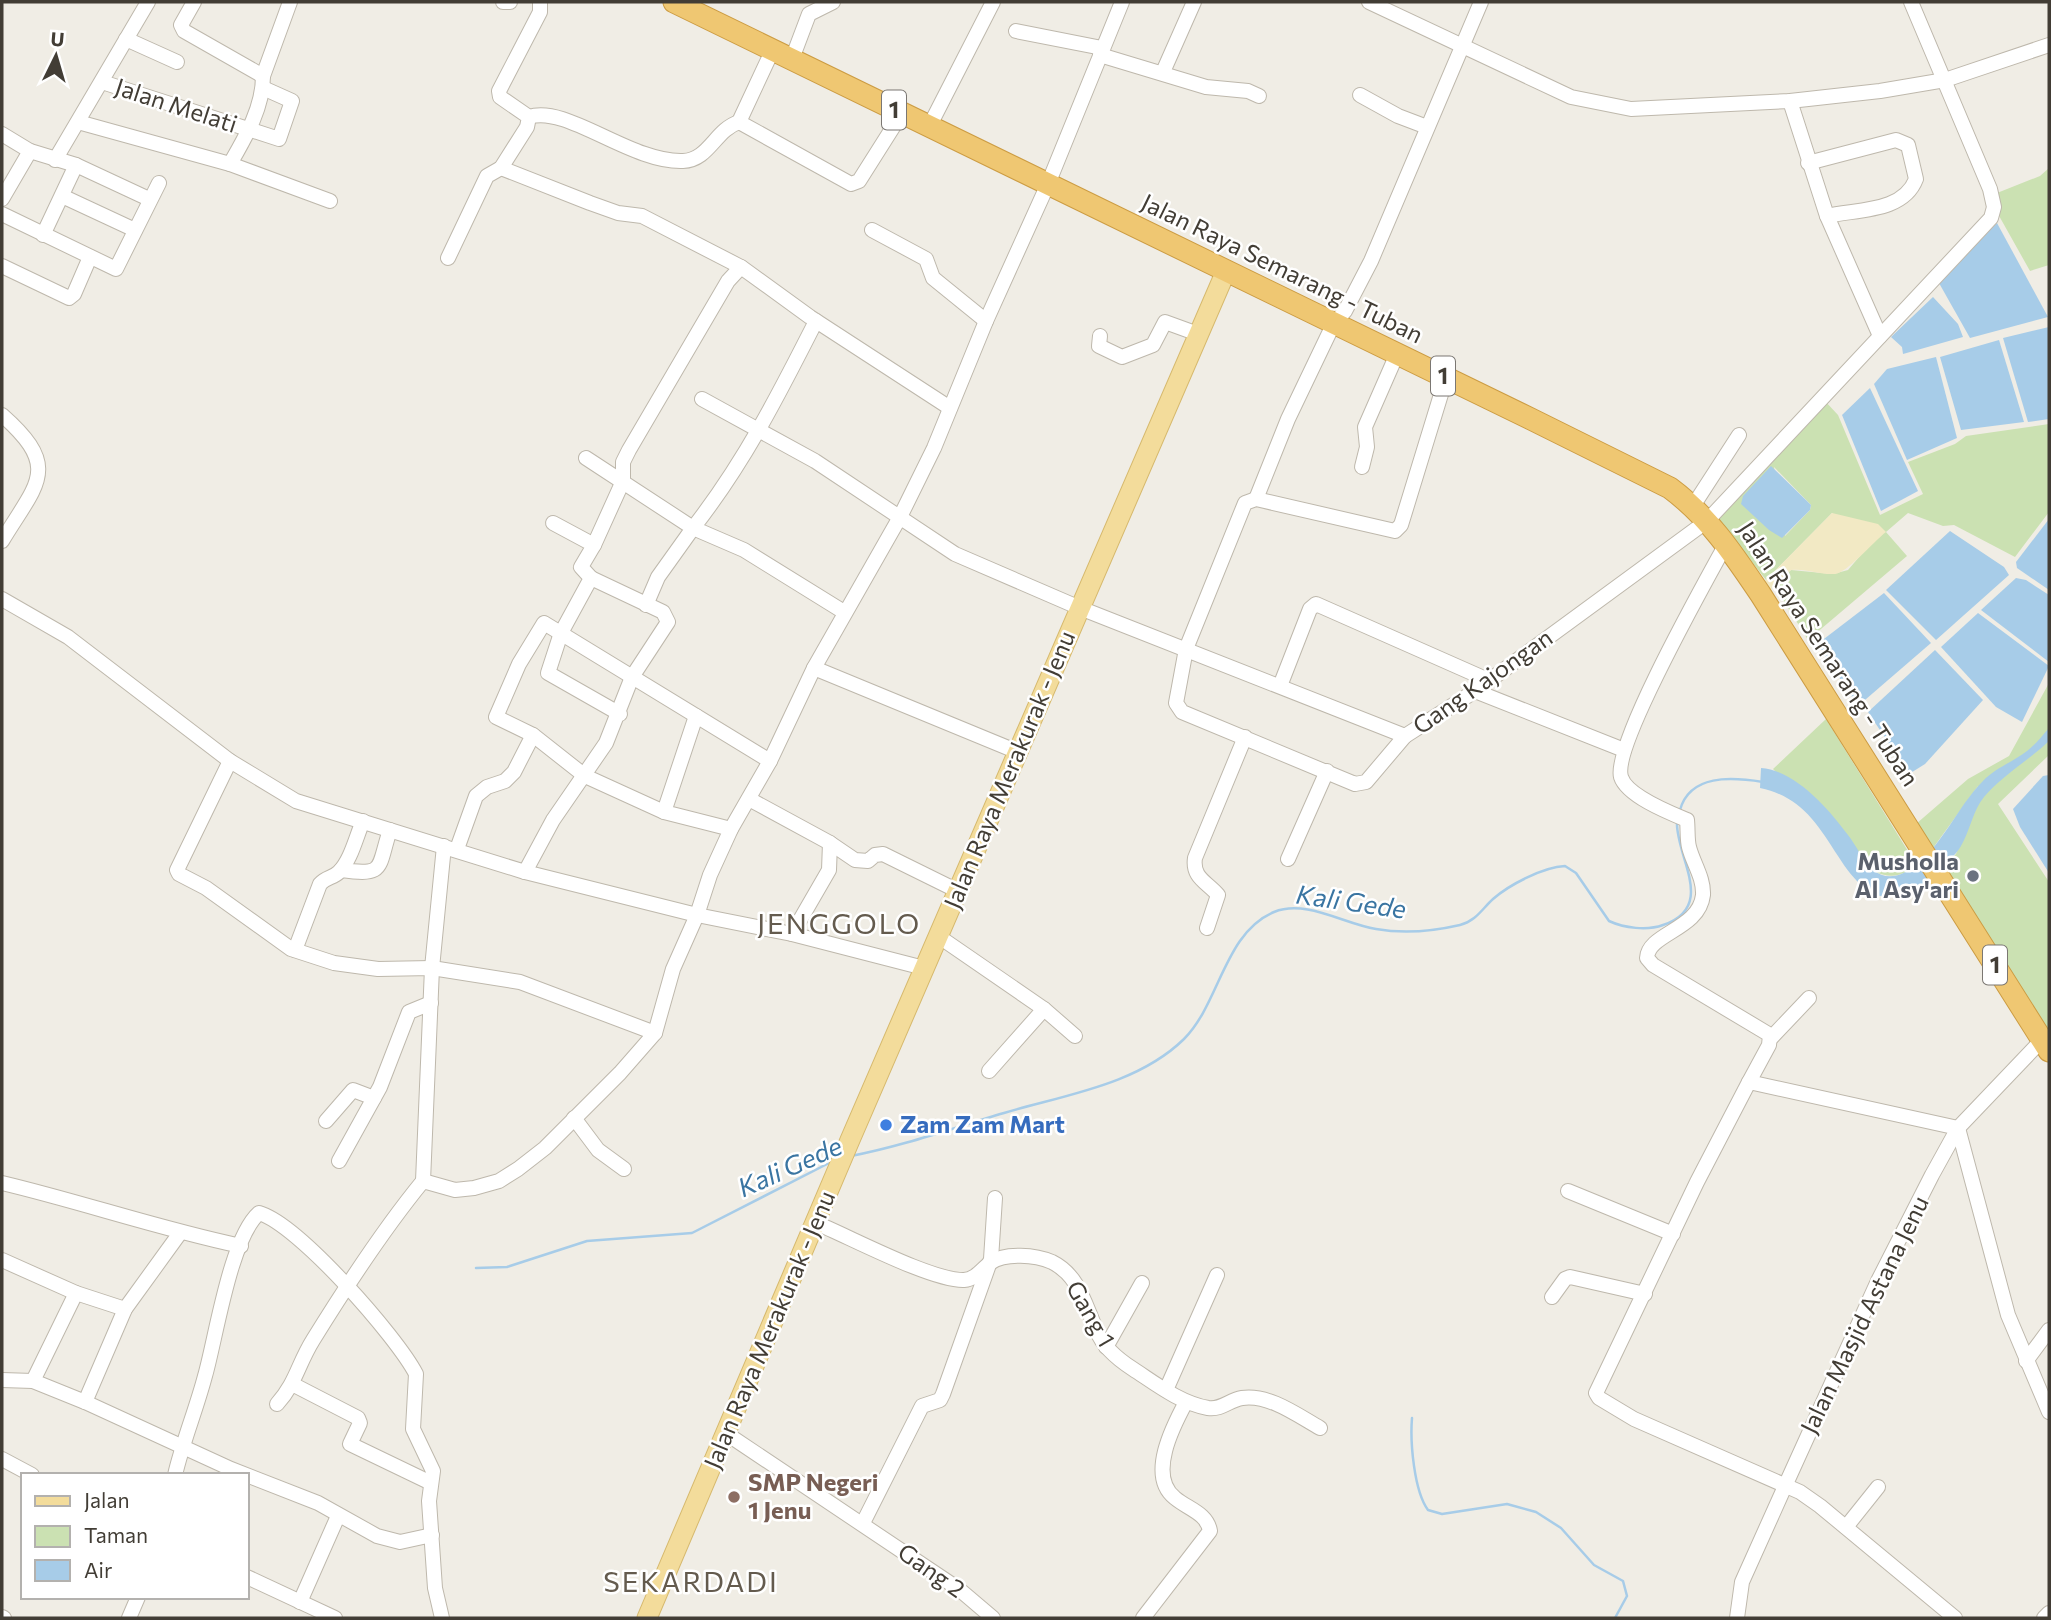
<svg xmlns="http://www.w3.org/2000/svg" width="2051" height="1620" font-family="Commissioner,sans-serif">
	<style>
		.green { fill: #cbe1b2; fill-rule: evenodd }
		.sand { fill: #f2e9c4 }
		.water { fill: #a7cce8 }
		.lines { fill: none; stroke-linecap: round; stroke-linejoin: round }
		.stream { stroke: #a7cce8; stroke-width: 2.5 }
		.minor-casing { stroke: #beb8ac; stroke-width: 16 }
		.major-casing { stroke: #d6b96d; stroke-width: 21 }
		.highway-casing { stroke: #cc9c43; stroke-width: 23 }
		.minor { stroke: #fff; stroke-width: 14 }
		.major { stroke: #f3dc9b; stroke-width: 19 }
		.highway { stroke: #efc772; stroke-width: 21 }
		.worship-dot { fill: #6b7280; stroke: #fff; stroke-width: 2.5 }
		.shop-dot { fill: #3f7fe0; stroke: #fff; stroke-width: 2.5 }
		.education-dot { fill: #8d6e63; stroke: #fff; stroke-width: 2.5 }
		.labels { text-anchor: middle; stroke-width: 5; stroke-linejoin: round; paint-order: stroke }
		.shield { fill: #fff; stroke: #7b7772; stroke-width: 2 }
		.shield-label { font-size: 23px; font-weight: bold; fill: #423d35 }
		.street-label { font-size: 24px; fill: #423d35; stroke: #fff }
		.worship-label { font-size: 24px; font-weight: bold; fill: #5b616d; stroke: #fff; text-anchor: end }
		.shop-label { font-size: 24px; font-weight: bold; fill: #366cbe; stroke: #fff; text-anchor: start }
		.education-label { font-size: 24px; font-weight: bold; fill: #785e54; stroke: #fff; text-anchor: start }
		.water-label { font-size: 26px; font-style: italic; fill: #3a75a2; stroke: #fff }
		.quarter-label { font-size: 28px; letter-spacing: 2px; fill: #645b4e; stroke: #fff }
	</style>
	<rect width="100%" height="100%" fill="#f0ede5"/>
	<g class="green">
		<polygon points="2049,168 2049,265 2030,271 1998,214 1997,193 2040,176"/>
		<path d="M1825 401 1838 415 1880 515 1923 494 1908 462 1955 444 1966 436 2049 424V512L2015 557 1954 525 1943 526 1908 513 1886 532 1907 556 1808 640 1774 585 1791 570 1833 574 1848 570 1871 543 1832 513 1766 580 1717 517ZM1774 467 1811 505 1810 510 1785 536Z"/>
		<polygon points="2049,683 2049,755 1998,804 2049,882 2049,1033 1944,865 1956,854 1978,786 1933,848 1916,824 1968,779 2009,756"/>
		<path d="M1826 719 1911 856 1914 855 1919 862C1907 874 1893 880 1876 872L1773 769Z"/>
	</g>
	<path class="sand" d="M1832 513 1878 524 1886 532C1873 542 1847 573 1835 574 1820 575 1806 568 1791 570L1768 592 1762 584Z"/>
	<g class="water">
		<polygon points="1997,223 2048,317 1970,338 1939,283"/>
		<polygon points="1933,297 1958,324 1963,337 1903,354 1902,347 1891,337"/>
		<polygon points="2049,327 2049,419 2028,422 2003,338"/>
		<polygon points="1999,340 2024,422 1961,430 1940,357"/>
		<polygon points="1936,357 1957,438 1907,460 1874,384 1887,369"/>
		<polygon points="1870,388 1918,491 1881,511 1842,415"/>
		<polygon points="1771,466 1811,505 1810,510 1782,538 1769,530 1741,504 1743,496"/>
		<polygon points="2049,519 2049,590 2017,568 2016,562"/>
		<polygon points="1950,531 2004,567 2009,575 1936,640 1886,590"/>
		<polygon points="2016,578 2026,580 2049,595 2049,662 1981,610"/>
		<polygon points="1884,593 1931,643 1858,706 1820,648 1820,642"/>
		<polygon points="1978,613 2049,666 2022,722 1996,707 1941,647"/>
		<polygon points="1935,650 1983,700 1925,764 1909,774 1868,712"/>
		<path d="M2049 728V741C2029 760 2003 775 1984 797 1973 810 1970 831 1961 846 1955 856 1945 864 1936 873 1894 912 1867 902 1838 856 1816 822 1801 797 1760 788L1761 768C1795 770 1829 809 1848 835 1856 845 1863 861 1873 870 1885 880 1900 877 1912 868 1942 847 1957 807 1983 781 1995 768 2013 762 2027 751 2035 745 2042 736 2049 728Z"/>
		<polygon points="2049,775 2049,873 2020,827 2013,809 2043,776"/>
	</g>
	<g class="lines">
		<g class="stream">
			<path d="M1680 810C1690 774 1731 777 1763 782"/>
			<path d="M851 1156C903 1146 953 1128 1004 1113 1064 1095 1137 1085 1184 1039 1220 1003 1224 933 1274 912 1306 899 1344 924 1376 929 1404 934 1434 931 1460 925 1476 921 1482 909 1493 899 1509 885 1543 867 1565 866L1576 873 1609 921C1624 928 1647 931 1663 925 1717 907 1676 857 1677 823"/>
			<polyline points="476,1268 507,1267 587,1241 692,1233 831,1162"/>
			<path d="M1412 1418C1410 1442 1414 1491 1428 1510L1442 1514 1507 1504 1536 1512 1561 1528 1594 1565 1623 1581 1627 1596 1615 1618"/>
		</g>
		<g class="minor-casing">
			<g id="minor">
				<polyline points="194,2 181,25 184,31 263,76"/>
				<polyline points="503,2 510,2"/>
				<polyline points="1369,2 1571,97 1631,109 1790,101 1880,91 1945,80 2049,45"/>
				<polyline points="1016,31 1102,48"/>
				<polyline points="126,39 177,62"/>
				<polyline points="773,49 739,122 851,184 859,181 902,113"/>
				<polyline points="1100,55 1206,87 1248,91 1259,96"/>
				<polyline points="792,59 809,14 833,2"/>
				<polyline points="1163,72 1194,2"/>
				<polyline points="102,82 279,139 292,101 263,88"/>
				<polyline points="1360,95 1398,116 1427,127"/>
				<polyline points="1790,101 1827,216 1880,336"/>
				<path d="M529 117C566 104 631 163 683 161 709 160 715 130 739 122"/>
				<polyline points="78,122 230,164 330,201"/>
				<polyline points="929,127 993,2"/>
				<polyline points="2,134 30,151 76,165 149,199"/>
				<polyline points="55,160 148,2"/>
				<path d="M1808 163 1896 140 1908 145 1916 179C1903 213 1856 209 1827 216"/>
				<path d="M230 164C245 138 263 108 263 76L290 2"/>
				<polyline points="501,168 590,203 618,213 642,216 741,267"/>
				<polyline points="62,196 135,230"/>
				<polyline points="2,199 30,151"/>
				<polyline points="2,214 116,269 159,183"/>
				<polyline points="872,230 926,259 933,278 986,321"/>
				<polyline points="43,235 76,165"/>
				<polyline points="448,258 487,176 501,168 527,127 529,117 500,97 499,91 540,12 540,2"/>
				<polyline points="2,266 69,298 74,294 90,257"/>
				<path d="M816 321C779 394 744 463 693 528L744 550 844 612"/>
				<polyline points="1100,336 1099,346 1122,357 1153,345 1165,322 1198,334"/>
				<polyline points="702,399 815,461 955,554 1080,608 1405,736 1475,691 1707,521 1991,218 1994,207 1990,189 1911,2"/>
				<path d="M2 415C62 468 37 483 2 541"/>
				<polyline points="586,458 693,528 658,577 646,605"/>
				<polyline points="1362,467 1367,447 1365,427 1397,354"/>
				<polyline points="1256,499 1288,419 1333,325 1345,311 1371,261 1481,2"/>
				<polyline points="1693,506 1739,435"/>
				<polyline points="553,523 594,545 581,567 591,578 561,633 548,673 620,714"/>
				<path d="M1726 544C1707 579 1612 747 1621 777 1627 796 1670 813 1687 820 1688 829 1687 839 1689 847 1693 863 1704 878 1703 895 1699 930 1648 933 1647 958L1653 965 1770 1035 1769 1045 1749 1082"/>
				<polyline points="594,545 623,481 623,462 629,450 728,281 741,267 810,317 950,408"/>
				<polyline points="2,599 68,637 230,761 296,801 525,872 697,915 792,934 924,968"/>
				<polyline points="814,668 1018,752"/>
				<polyline points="1280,686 1310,609 1316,604 1488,680"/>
				<polyline points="1475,691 1624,750"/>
				<polyline points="696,716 664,812 731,829"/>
				<polyline points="1405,736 1366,782 1355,784 1182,712 1176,703 1186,649 1245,503 1256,499 1395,531 1401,525 1446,378"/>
				<polyline points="230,761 177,870 179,874 206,888 291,949 334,963 378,969 432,968 520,982 655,1033"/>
				<polyline points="749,799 830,843 855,860 868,861 875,855 883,854 958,891"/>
				<polyline points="664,812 585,776 533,735 496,717 519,664 544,623 770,761"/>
				<polyline points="457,849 476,796 487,787 505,781 514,772 533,735"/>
				<polyline points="1288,859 1327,771"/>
				<path d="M341 870C386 876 377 869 390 830"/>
				<polyline points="525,872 553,820 606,743 632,677 668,622 663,612 591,578"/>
				<path d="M1207 928 1218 895C1207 882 1192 878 1195 858L1245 737"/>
				<polyline points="792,934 829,870 830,843"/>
				<polyline points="938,936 1044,1009 1075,1036"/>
				<path d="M295 950 320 884C326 877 333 878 339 872 351 860 356 837 363 821"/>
				<polyline points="1771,1038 1809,998"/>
				<polyline points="989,1071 1044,1009"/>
				<polyline points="574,1118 598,1150 624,1169"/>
				<polyline points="326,1121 353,1090 374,1098"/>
				<polyline points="339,1161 380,1087 409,1012 431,1003"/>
				<polyline points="423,1181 432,968 444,846"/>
				<path d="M2 1183C82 1202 160 1229 241 1246"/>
				<polyline points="1568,1191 1673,1234"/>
				<path d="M816 1223C850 1237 932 1281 964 1280 976 1279 982 1269 990 1263 1005 1252 1036 1255 1052 1262 1080 1276 1085 1306 1097 1331 1103 1347 1119 1360 1133 1369 1156 1384 1180 1403 1208 1408 1222 1410 1229 1400 1242 1398 1269 1394 1297 1415 1320 1428"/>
				<polyline points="2,1260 76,1293 125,1309"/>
				<polyline points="1552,1297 1565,1279 1570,1277 1645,1294"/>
				<polyline points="1106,1347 1142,1283"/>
				<polyline points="2026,1361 2049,1330"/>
				<polyline points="2,1380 33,1381 85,1402 231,1469 318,1503 377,1536 400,1542 432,1535"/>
				<polyline points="33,1381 76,1293"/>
				<polyline points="294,1385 358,1418 360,1423 350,1444 431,1483"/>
				<polyline points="1166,1390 1217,1275"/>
				<polyline points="85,1402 125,1309 180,1233"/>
				<path d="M277 1404C296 1383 298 1364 313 1340 347 1285 382 1231 423 1181L455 1190 474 1188 499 1181 518 1169 545 1148 620 1073 655 1033 673 969 697 915 710 875 731 829 770 761 814 668 900 517 934 448 986 321 1048 184 1122 2"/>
				<polyline points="727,1434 960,1590 993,1618"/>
				<polyline points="2,1459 32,1475"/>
				<path d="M175 1475C183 1441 196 1410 205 1376 216 1338 230 1239 259 1213 298 1224 397 1337 416 1374L413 1429 433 1471 429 1501 435 1588 442 1618"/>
				<polyline points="863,1523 922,1406 940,1400 943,1394 991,1259 995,1198"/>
				<polyline points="1846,1527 1878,1487"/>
				<polyline points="247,1577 335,1618"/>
				<polyline points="300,1602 338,1516"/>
				<polyline points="2,1617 4,1618"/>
				<polyline points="129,1618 138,1597"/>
				<path d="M1143 1618 1210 1531C1207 1513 1188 1509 1175 1498 1147 1476 1173 1426 1186 1402"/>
				<polyline points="1737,1618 1742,1582 1786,1484 1878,1281 1932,1175 1958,1128 2042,1040"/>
				<polyline points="1955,1618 1820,1506 1800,1492 1634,1419 1599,1398 1596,1393 1697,1182 1749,1082 1958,1128 2008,1315 2049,1412"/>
				<polyline points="2044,1618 2049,1613"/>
			</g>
		</g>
		<g class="major-casing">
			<polyline id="major" points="647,1618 850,1140 1226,271"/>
		</g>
		<g class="highway-casing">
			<path id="highway" d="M674 2 1531 419 1670 488C1709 517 1734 555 1761 595L2049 1051"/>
		</g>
		<use href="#minor" class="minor"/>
		<use href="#major" class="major"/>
		<use href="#highway" class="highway"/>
	</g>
	<circle class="worship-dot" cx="1973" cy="876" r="7"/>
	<circle class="shop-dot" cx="886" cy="1125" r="7"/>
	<circle class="education-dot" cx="734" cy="1497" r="7"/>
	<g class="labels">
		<g class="shield">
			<rect x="882" y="90.5" width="24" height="39" rx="5"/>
			<rect x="1431" y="356.5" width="24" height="39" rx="5"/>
			<rect x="1983" y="945.5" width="24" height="39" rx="5"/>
		</g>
		<g class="shield-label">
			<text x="894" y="118">1</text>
			<text x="1443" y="384">1</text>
			<text x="1995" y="973">1</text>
		</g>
		<g class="street-label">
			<text transform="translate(176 106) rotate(18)" y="8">Jalan Melati</text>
			<text transform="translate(1282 269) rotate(26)" y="8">Jalan Raya Semarang - Tuban</text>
			<text transform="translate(1828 654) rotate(57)" y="8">Jalan Raya Semarang - Tuban</text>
			<text transform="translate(1483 682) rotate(-35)" y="8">Gang Kajongan</text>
			<text transform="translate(1010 770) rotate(-67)" y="8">Jalan Raya Merakurak - Jenu</text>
			<text transform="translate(1090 1314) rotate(60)" y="8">Gang 1</text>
			<text transform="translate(1865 1315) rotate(-64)" y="8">Jalan Masjid Astana Jenu</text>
			<text transform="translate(770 1330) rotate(-67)" y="8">Jalan Raya Merakurak - Jenu</text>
			<text transform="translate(931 1571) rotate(35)" y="8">Gang 2</text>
		</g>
		<g class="worship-label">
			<text x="1959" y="870">Musholla<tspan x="1959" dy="28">Al Asy'ari</tspan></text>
		</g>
		<g class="shop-label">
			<text x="900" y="1133">Zam Zam Mart</text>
		</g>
		<g class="education-label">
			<text x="748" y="1491">SMP Negeri<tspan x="748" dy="28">1 Jenu</tspan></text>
		</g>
		<g class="water-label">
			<text transform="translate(1351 902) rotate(8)" y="9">Kali Gede</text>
			<text transform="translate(790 1167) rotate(-24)" y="9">Kali Gede</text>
		</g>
		<g class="quarter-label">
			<text x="839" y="934">JENGGOLO</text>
			<text x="691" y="1592">SEKARDADI</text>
		</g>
	</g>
	<rect width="2051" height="1620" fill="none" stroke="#423d35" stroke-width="7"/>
	<rect x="21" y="1473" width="228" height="126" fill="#ffffff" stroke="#b3b1ae" stroke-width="2"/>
	<rect x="35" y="1496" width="35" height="10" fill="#f3dc9b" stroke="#b3b1ae" stroke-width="2"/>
	<text x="84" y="1508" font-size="21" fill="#423d35">Jalan</text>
	<rect x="35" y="1526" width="35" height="21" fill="#cbe1b2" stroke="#b3b1ae" stroke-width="2"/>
	<text x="84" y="1543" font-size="21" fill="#423d35">Taman</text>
	<rect x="35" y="1560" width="35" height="21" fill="#a7cce8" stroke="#b3b1ae" stroke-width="2"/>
	<text x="84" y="1578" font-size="21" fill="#423d35">Air</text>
	<g transform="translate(56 56) rotate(5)" stroke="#ffffff" stroke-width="5" paint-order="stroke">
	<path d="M0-5L12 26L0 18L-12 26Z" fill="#423d35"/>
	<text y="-10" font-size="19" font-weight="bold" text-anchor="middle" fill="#423d35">U</text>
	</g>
</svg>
